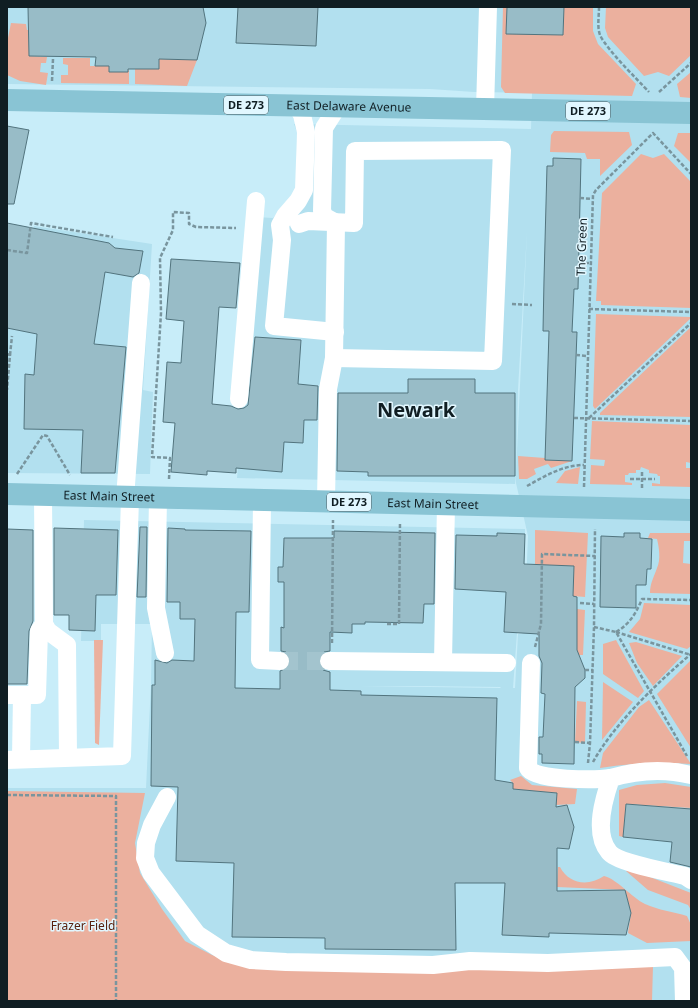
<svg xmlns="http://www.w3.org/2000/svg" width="698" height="1008" font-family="'Noto Sans',sans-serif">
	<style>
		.built { fill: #b2e0ef; fill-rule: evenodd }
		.green { fill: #ebb09e }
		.building { fill: #98bcc7; stroke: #52747e }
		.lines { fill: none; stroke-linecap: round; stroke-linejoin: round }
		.minor-tunnel { stroke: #a3c4ce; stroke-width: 18; stroke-dasharray: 18 9; stroke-linecap: butt }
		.path { stroke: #79959e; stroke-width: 2.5; stroke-dasharray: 4 2; stroke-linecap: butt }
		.minor { stroke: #fff; stroke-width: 18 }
		.major { stroke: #89c4d4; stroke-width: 22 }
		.labels { text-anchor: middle; stroke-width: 3; stroke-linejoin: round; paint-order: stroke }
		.shield { fill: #e1f7ff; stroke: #4f5f65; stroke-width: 1 }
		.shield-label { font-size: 11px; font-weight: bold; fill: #101e23 }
		.street-label { font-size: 12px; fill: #101e23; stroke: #e1f7ff }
		.park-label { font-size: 12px; fill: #59210f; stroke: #e1f7ff }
		.town-label { font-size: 20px; font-weight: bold; fill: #101e23; stroke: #e1f7ff }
	</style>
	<rect width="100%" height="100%" fill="#c8edf9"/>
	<g class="built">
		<path d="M7 7H691V1001H7V788H146L151 684 152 624H101V641H81L84 520 525 529 523 633H517L513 688H515L518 634 524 633 528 536 516 483V476L515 484 237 478 257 217 273 218 282 209 296 188 297 132 294 124 531 129 532 93 474 92 430 89 7 84ZM527 231 516 473V474L518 390ZM360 686H415L501 687 500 688Z"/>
		<polygon points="34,226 152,244 143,390 153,392 150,474 7,473 7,256 27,260"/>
	</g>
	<g class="green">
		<polygon points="503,7 507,7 506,33 563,35 564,7 593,7 593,31 598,44 636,84 632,96 505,93 501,87"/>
		<polygon points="606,7 691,7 691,55 669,76 658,72 644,76 608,37 605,28"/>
		<polygon points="11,23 26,24 27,30 30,30 29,56 47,57 46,63 41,63 40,72 48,73 46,85 20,81 7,75 7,43"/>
		<polygon points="63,58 90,58 90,66 109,66 109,72 127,72 129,69 129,84 61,83 61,75 68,75 68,65 63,64"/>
		<polygon points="159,59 197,60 187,86 135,84 135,69 159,69"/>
		<polygon points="691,72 691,98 680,97 677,84"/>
		<polygon points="554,131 629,132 632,145 600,176 600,159 587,159 585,153 550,152 551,135"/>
		<polygon points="678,133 691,133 691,163 674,146"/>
		<polygon points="641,154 653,158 664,154 691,182 691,308 601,305 601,301 596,301 602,193"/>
		<polygon points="596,314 690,317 691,318 595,409 593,406"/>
		<polygon points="691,327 691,417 600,415 600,413"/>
		<polygon points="592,421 691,425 691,463 686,462 686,468 691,468 691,487 652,486 652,483 660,484 660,476 658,476 657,474 649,473 649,470 641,467 640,470 636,470 636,473 629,473 628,475 625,475 625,482 632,483 632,485 590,484 591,465 604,466 605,460 590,459"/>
		<polygon points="518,456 545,458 546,460 572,461 551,468 548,464 534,469 536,474 527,479 519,479"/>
		<polygon points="580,467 578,484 556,483 565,471"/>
		<polygon points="535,530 588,533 585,597 573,596 574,566 535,565"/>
		<path d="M650 533H691V541H684L683 563 691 564V594L650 593C650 583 654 577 657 568 661 560 659 547 657 539L648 538Z"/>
		<polygon points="644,603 691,605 691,646 687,649 629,632 640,619"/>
		<polygon points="577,609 585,610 583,655 576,655"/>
		<polygon points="94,640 103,640 99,745 95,743"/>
		<polygon points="616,640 644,691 638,698 603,674 603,644"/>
		<polygon points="636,642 682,656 653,686 637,663 629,643"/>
		<polygon points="690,661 691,661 691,748 657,694"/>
		<polygon points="603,682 633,702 602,740"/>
		<path d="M649 700 691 764C660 762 631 763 600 768L603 753 639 707Z"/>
		<polygon points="577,701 586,702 585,743 575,742"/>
		<polygon points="521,776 532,785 577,789 575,804 556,805 557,793 513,789 513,783 510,780"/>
		<polygon points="665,783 691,787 691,808 626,804 623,837 619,836 619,790 637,785"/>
		<polygon points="7,791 145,793 135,843 140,873 162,909 185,941 212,955 244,965 653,966 652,1001 7,1001"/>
		<path d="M558 867H560C569 884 588 887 604 876 617 879 631 897 645 904 658 910 674 912 687 916L691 925V941L647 943 628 933 631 913 625 890 557 887Z"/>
		<polygon points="632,870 691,893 691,910 688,905 648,890 626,871"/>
	</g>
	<g class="building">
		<polygon points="28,7 203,7 206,23 197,60 159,59 159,69 128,69 128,72 109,72 109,66 95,66 96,57 29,56"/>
		<polygon points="238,7 318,7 316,46 236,43"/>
		<polygon points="507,7 564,7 563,35 506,34"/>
		<polygon points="7,126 29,130 14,204 7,204"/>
		<polygon points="553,158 581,159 578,289 574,289 572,332 577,332 572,461 545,460 549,331 543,331 544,280 547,166 553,166"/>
		<polygon points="7,223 109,243 115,248 143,251 139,273 133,277 105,272 94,344 126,347 115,473 81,473 83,430 24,429 25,374 34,375 37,334 7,328"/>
		<polygon points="171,259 240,263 236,308 219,307 212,404 231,406 238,409 244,408 248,405 255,337 301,340 298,384 318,386 317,420 304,420 303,443 284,442 282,472 236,468 236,473 207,471 207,475 171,472 175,423 163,422 167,362 181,363 184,321 166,319"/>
		<polygon points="408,379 475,379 475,393 515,393 515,476 368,476 368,472 337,471 338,393 408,393"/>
		<polygon points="140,527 147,527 146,597 137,597"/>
		<polygon points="54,528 118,530 116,595 96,595 95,631 69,630 69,615 54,615"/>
		<polygon points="168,528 185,529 185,530 251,531 249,612 236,612 235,688 280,689 280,671 289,667 290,661 286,652 281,651 281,627 284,628 284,582 278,582 278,567 283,567 284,538 334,538 334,531 435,533 434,604 424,604 423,623 365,622 365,624 352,624 352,633 330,632 330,651 324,652 320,656 319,661 323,670 330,672 330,690 361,691 361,695 497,698 495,780 513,783 513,789 557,793 556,807 567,805 574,827 569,849 557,848 557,891 625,890 631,913 626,935 549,933 549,937 502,935 505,883 455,883 456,950 325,949 325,938 232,937 234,863 176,861 178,787 151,786 152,685 155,685 155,660 167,663 172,660 194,661 195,619 180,619 180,602 167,602"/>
		<polygon points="7,529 33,530 33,621 29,631 27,684 7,684"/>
		<polygon points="497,533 525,534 524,564 574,566 573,596 577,597 577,650 585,670 585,678 575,687 574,764 542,763 542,754 539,754 539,737 543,737 545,694 541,693 542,663 539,656 539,634 504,632 506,592 455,589 456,535 497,536"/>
		<polygon points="624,533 640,533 640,538 652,539 651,569 647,569 646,585 636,585 636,608 600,607 601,536 624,537"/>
		<polygon points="626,804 691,809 691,867 670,862 672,842 623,837"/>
	</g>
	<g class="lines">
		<polyline class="minor-tunnel" points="280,661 329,661"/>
		<g class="path">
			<path d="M599 7C599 16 597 27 600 35 607 50 637 79 649 92"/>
			<polyline points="52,81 53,59"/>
			<polyline points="659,92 691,63"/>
			<polyline points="580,198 592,199"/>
			<polyline points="7,250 27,253 31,223 113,237"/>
			<polyline points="579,263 590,263"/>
			<polyline points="512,304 532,305"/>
			<polyline points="589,309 691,312"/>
			<polyline points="7,354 10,355 7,390"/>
			<polyline points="10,355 12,336"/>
			<polyline points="576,355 587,356"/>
			<polyline points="574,418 691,421"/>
			<polyline points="589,418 691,323"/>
			<polyline points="17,474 43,435 47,436 70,475"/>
			<polyline points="169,479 170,458 152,457 161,313 160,258 173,230 173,212 189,213 189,224 196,227 236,228"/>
			<polyline points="630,479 655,479"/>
			<path d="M527 486C545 476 563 465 584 465"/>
			<polyline points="584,487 593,195 596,190 653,133 691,174"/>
			<polyline points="642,488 642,472"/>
			<polyline points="580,603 594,604"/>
			<polyline points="387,624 399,624 400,522"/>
			<polyline points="594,627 616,632 687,756"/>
			<path d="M616 632C630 624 636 613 642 599L691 600"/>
			<polyline points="616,632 691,655"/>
			<polyline points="332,643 333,520"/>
			<polyline points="535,647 541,624 542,554 595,556"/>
			<polyline points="585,670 593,670"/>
			<polyline points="575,742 590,743"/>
			<path d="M593 762C614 724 658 682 691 654"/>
			<polyline points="588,763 590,743 594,627 595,529"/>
			<polyline points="7,795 116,796 116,1001"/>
		</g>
		<g class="minor">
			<polyline points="297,106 302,115 306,132 304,190 298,201 285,216 280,225 282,240 274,326 335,332"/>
			<polyline points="485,109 488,7"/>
			<polyline points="336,223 325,217 322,211 324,128 338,106"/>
			<polyline points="299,224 308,221 354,223 355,151 502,150 493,361 334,358"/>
			<polyline points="239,399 256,201"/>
			<polyline points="43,495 44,624 48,631 67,645 68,757"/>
			<polyline points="125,498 141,283"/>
			<polyline points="158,498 156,608 165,653"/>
			<polyline points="262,501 260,660 280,661"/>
			<polyline points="326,501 328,389 334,358 336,223"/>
			<polyline points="329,661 507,663"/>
			<polyline points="443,662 446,504"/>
			<path d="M531 663 528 768C534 781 597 780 611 778"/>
			<polyline points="7,695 37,695 39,631 44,624"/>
			<polyline points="21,759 22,695"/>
			<polyline points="7,760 122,756 130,498"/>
			<path d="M691 775C663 768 638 770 611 778 604 798 593 833 609 852 617 863 670 872 685 876L691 880"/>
			<polyline points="167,797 152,825 146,843 145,858 151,873 197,934 226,953 251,960 286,962 433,965 470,961 548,963 675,957 683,968 684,1001"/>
		</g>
		<g class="major">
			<path id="s1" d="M7 100 691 113"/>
			<path id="s2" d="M7 494 691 510"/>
		</g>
	</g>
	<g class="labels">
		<g class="shield">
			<rect x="224" y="96" width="44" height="18" rx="3"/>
			<rect x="566" y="102" width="44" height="18" rx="3"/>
			<rect x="327" y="493" width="44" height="18" rx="3"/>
		</g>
		<g class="shield-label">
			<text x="246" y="109">DE 273</text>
			<text x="588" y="115">DE 273</text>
			<text x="349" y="506">DE 273</text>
		</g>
		<g class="street-label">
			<text dy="4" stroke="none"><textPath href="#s1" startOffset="342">East Delaware Avenue</textPath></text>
			<text transform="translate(582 247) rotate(-88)" y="4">The Green</text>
			<text dy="4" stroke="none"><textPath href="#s2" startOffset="102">East Main Street</textPath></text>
			<text dy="4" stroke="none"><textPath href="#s2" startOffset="426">East Main Street</textPath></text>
		</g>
		<g class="park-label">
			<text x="83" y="930">Frazer Field</text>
		</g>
		<g class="town-label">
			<text x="416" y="417">Newark</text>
		</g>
	</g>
	<rect width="698" height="1008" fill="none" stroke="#101e23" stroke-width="16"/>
</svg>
